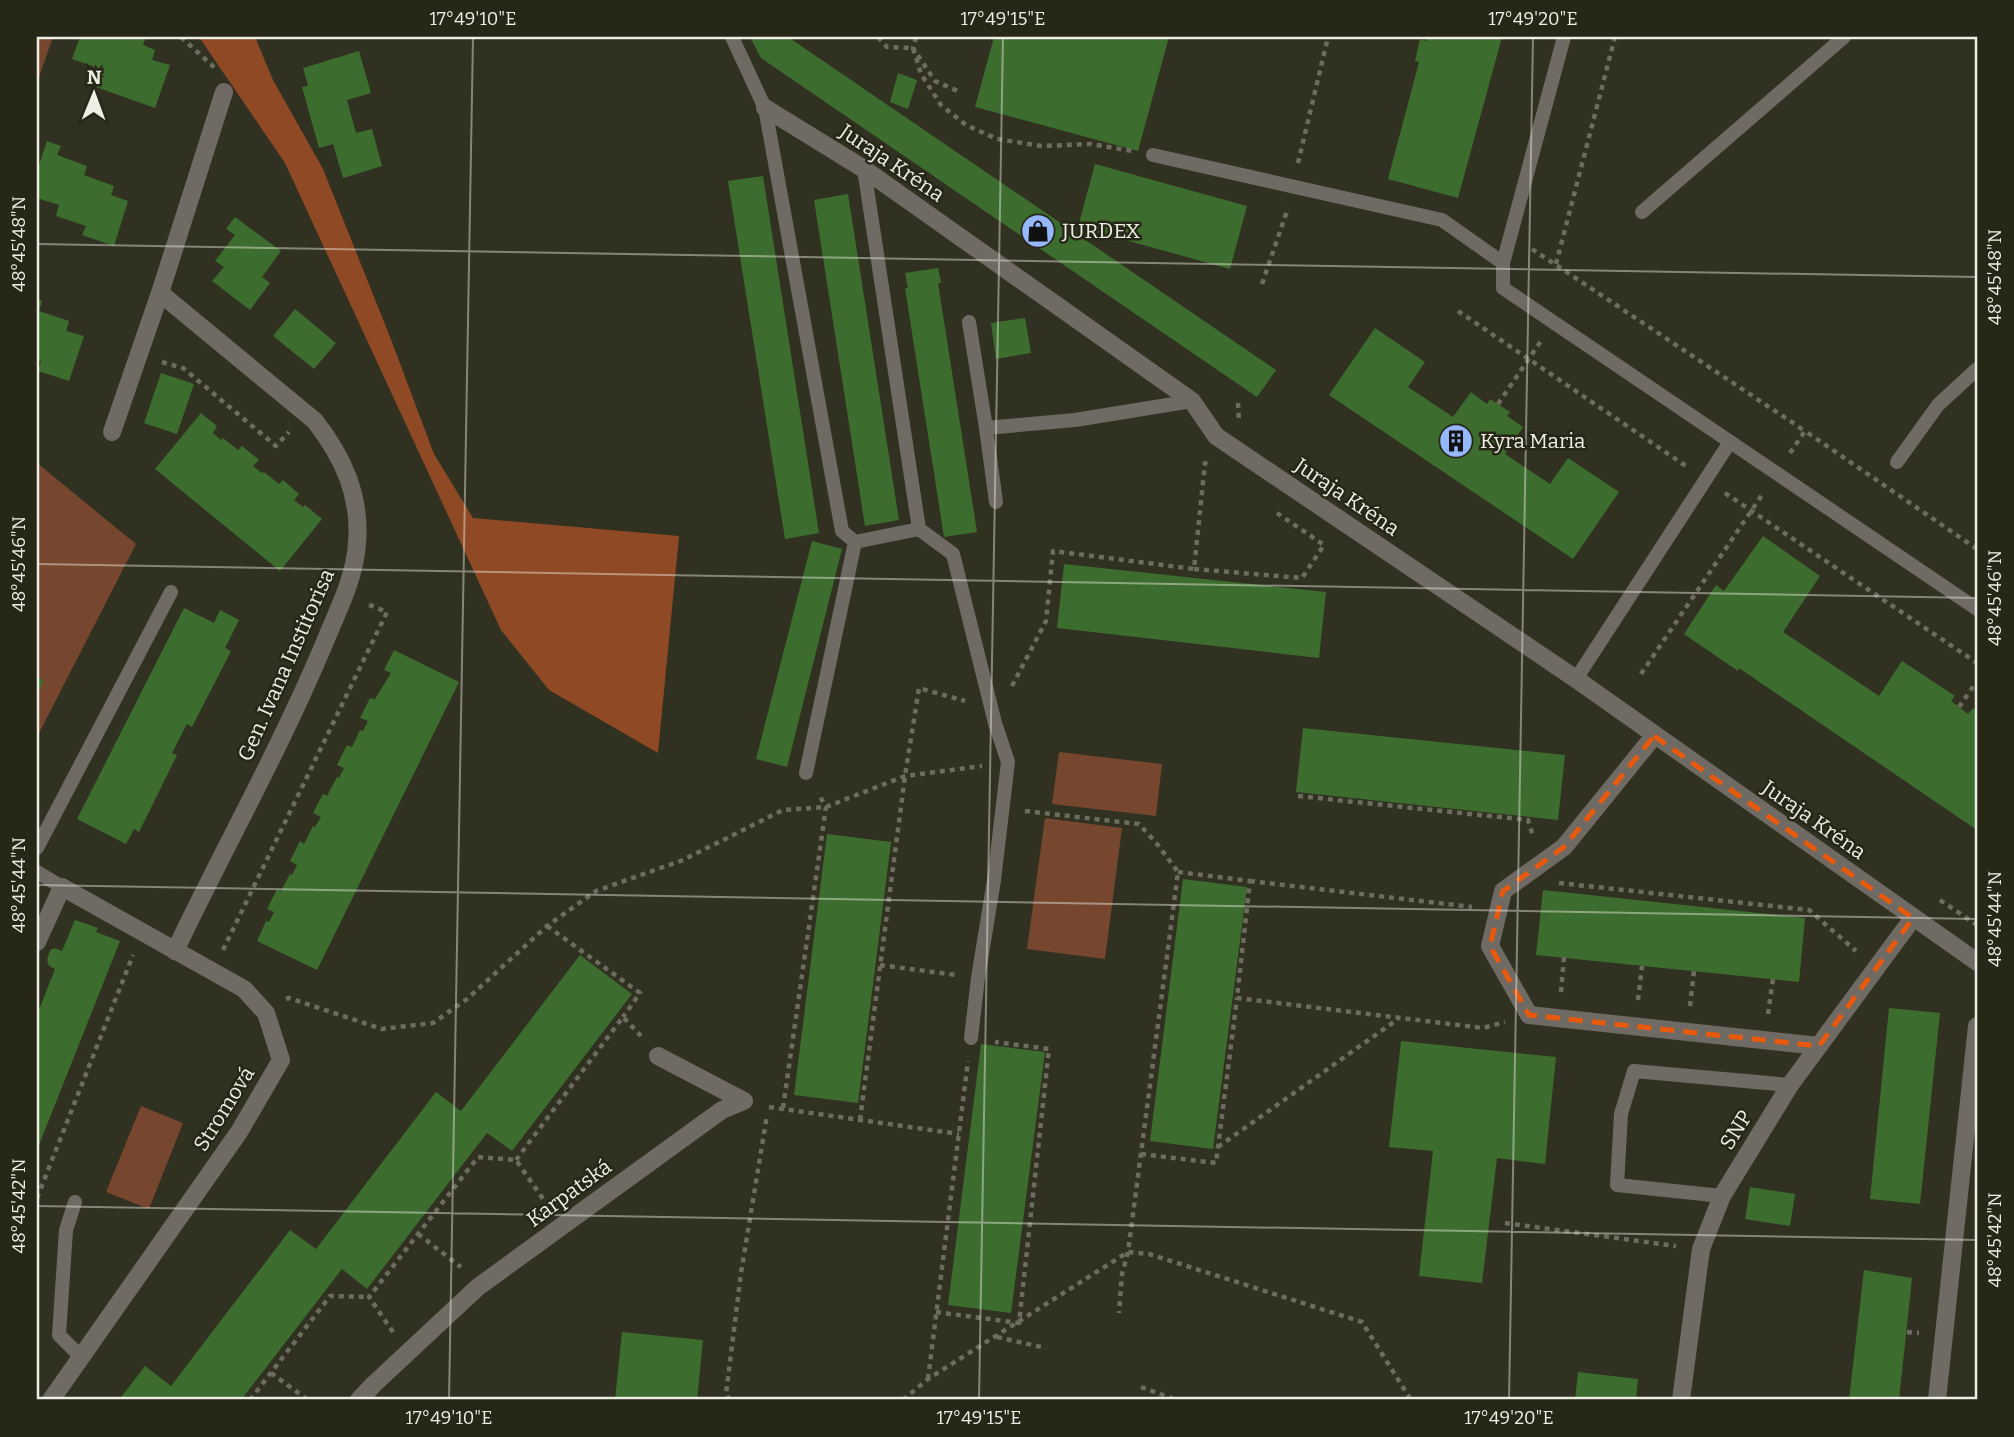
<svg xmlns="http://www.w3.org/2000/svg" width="2014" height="1437" font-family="Bitter,serif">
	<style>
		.green { fill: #76462f }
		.forest { fill: #904925 }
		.building { fill: #3c6d2f }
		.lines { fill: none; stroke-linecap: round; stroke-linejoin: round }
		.path { stroke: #6d6d5f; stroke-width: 4.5; stroke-dasharray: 5 5; stroke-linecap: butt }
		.service { stroke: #6f6b64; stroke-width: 14 }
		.minor { stroke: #6f6b64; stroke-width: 18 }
		.marked { fill: none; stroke: #e8590c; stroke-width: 5; stroke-dasharray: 14 9; stroke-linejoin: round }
		.ticks { fill: none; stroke: #edeee4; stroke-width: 2; stroke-opacity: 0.45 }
		.labels { text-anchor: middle; stroke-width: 5; stroke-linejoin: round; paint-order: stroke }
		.street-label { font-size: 21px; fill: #edeee4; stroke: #272718 }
		.poi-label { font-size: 21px; fill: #edeee4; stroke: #272718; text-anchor: start }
		.neatline { fill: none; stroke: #edeee4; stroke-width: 2.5 }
		.ticks-label { font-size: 18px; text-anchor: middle; fill: #edeee4 }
	</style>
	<rect width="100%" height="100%" fill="#313121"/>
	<g class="green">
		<polygon points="37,37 53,37 37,83"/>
		<polygon points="37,463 136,544 37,737"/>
		<polygon points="1059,752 1162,764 1156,816 1052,804"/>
		<polygon points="1045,818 1122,828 1105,959 1027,949"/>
		<polygon points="141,1106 183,1123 149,1209 106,1192"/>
	</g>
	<polygon class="forest" points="199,37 255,37 273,80 323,169 392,342 434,454 473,518 679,536 658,753 549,690 501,630 285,163"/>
	<g class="building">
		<polygon points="80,37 146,37 143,45 155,50 152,60 170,65 155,108 96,87 101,69 72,59"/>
		<polygon points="750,37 788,37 1276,370 1257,397 761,58"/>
		<polygon points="994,37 1169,37 1138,151 975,107"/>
		<polygon points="1427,37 1502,37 1458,198 1388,179 1419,62 1415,61 1420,39 1426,41"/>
		<polygon points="359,51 371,93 347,100 356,133 372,129 382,166 343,178 333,144 319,148 302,87 308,86 303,68"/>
		<polygon points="898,73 917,80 908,109 890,102"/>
		<polygon points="47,141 61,146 57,155 87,166 84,175 114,186 111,195 128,201 114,246 82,235 86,226 56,216 59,205 37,198 37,171"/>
		<polygon points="1095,164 1247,206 1230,269 1078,227"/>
		<polygon points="763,176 819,533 785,539 728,181"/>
		<polygon points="848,194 899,520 865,526 814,200"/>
		<polygon points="235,217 281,251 262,277 270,283 250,310 212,281 224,267 215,261 235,235 226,229"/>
		<polygon points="938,268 941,283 938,283 977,532 944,537 905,288 908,288 905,273"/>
		<polygon points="37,299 42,301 39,311 69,321 66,331 84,336 69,381 38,371 41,361 37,360"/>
		<polygon points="295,309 336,343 314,369 273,336"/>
		<polygon points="1025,318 1031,353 996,359 991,323"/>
		<polygon points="1375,328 1425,362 1408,387 1453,417 1471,392 1487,404 1490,399 1510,412 1507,416 1523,427 1505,454 1550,484 1568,458 1619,492 1573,559 1329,395"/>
		<polygon points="161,373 194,384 177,434 144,423"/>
		<polygon points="201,413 217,426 213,433 221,440 223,438 238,450 242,446 259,460 253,466 262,473 264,472 279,484 283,480 299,494 294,500 303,507 305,505 322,519 280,571 155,469"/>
		<polygon points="1763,536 1820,576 1783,632 1879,696 1902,661 1955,696 1951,701 1968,714 1973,708 1977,711 1977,830 1739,668 1738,671 1684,634 1716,585 1724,591"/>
		<polygon points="812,541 842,549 787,767 756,759"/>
		<polygon points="1064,564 1326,592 1319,658 1057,628"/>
		<polygon points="184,608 214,623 220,610 239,620 225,648 231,651 192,727 187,724 172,753 177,755 139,832 134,829 126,844 77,819"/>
		<polygon points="394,650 459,682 317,970 257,941 266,921 269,922 274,912 267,909 277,889 281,891 290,874 292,875 297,865 290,861 300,841 304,844 313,826 315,827 321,817 313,813 323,794 327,796 337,777 339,778 344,768 337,765 347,745 352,747 360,730 363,731 368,721 360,718 370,698 375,699 391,673 384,670"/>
		<polygon points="37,677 44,680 37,696"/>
		<polygon points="1303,728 1565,755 1558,820 1296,792"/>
		<polygon points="827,834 891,842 858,1103 794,1095"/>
		<polygon points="1183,879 1247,887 1213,1149 1150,1141"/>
		<polygon points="1543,890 1805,918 1799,982 1536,955"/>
		<polygon points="75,920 98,928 96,932 120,941 37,1150 37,1015 55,969 49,966 47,960 50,950 55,948 62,951"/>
		<polygon points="580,955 632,994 512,1151 487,1133 367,1289 342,1269 241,1400 119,1400 145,1366 171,1386 290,1230 316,1249 436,1092 461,1111"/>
		<polygon points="1889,1008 1940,1013 1920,1204 1870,1199"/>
		<polygon points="1401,1041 1556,1057 1545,1164 1497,1158 1482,1283 1419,1276 1433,1151 1389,1147"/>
		<polygon points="981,1044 1045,1052 1011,1313 948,1305"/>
		<polygon points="1750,1187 1795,1194 1790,1226 1745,1219"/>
		<polygon points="1864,1270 1912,1278 1899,1400 1849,1400"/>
		<polygon points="622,1332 703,1340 697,1400 615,1400"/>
		<polygon points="1578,1372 1638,1379 1636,1400 1575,1400"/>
	</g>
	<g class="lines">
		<g class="path">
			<polyline points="181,37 216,69"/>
			<polyline points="878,37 887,47 913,48 921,74 941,105 966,125 997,139 1042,146 1091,144 1132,151"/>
			<polyline points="916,37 913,48 935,81 960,92"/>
			<polyline points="1298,163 1328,37"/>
			<polyline points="1532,249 1805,431"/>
			<polyline points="1556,264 1615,37"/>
			<polyline points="1262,284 1288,208"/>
			<polyline points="1458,311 1686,466"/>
			<polyline points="162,362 183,368 276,446 289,432"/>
			<polyline points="1238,403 1239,422"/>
			<polyline points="1498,404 1541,341"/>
			<polyline points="1790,453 1805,431 1977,549"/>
			<polyline points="1725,493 1977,663"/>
			<polyline points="1194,569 1302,578 1324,545 1277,513"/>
			<polyline points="1641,674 1764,492"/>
			<polyline points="1012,686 1046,621 1053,551 1194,569 1205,463 1209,466"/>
			<polyline points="1959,707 1977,681"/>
			<polyline points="1298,796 1528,820 1533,836"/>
			<polyline points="1025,811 1139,824 1158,845 1178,872 1128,1252 1122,1274 1119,1313"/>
			<polyline points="1178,872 1250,881 1237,998 1483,1028 1505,1022"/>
			<polyline points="1250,881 1472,907"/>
			<polyline points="1559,883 1809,910 1856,951"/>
			<polyline points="1940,900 1977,925"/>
			<polyline points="547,926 640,993 623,1017"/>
			<polyline points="223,950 387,612 367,604"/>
			<polyline points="880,965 956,975"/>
			<polyline points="1561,992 1564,957"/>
			<polyline points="286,999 289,998 382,1029 433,1023 467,999 547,926 596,891 683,860 783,810 826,807 905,776 982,766"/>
			<polyline points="1638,1000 1642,966"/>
			<polyline points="1690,1006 1694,971"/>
			<polyline points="1768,1014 1773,979"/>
			<polyline points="769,1107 959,1134"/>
			<polyline points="783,1108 826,807 818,793"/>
			<polyline points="860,1120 905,776 919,688 965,701"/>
			<polyline points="1218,1147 1398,1019"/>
			<polyline points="1141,1154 1216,1163 1237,998"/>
			<polyline points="516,1160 623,1017 641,1036"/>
			<polyline points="37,1198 133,955"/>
			<polyline points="1505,1223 1676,1246"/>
			<polyline points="418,1234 461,1267"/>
			<polyline points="936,1312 1019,1323 1049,1049 995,1042"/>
			<polyline points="393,1332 369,1297 478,1157 516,1160 548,1206"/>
			<polyline points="1907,1332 1919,1333"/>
			<polyline points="997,1337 1046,1348"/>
			<polyline points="271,1373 308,1400"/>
			<polyline points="928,1379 968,1061"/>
			<polyline points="1141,1387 1176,1400"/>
			<polyline points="250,1400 330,1296 369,1297"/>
			<polyline points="730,1400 726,1394 741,1273 767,1115"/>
			<polyline points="903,1400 928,1379 1128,1252 1149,1254 1362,1322 1411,1400"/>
		</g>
		<g class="service">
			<polyline points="732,37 765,108 842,531 855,542"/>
			<polyline points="1564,37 1503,263 1503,288 1977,609"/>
			<polyline points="1153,155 1442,220 1503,263"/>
			<polyline points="1642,212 1844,37"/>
			<polyline points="969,322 986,428 1075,420 1192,401"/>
			<polyline points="986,428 996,502"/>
			<polyline points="1897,462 1938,405 1977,369"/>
			<polyline points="919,529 953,554 995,723 1008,762 994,880 978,978 971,1038"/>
			<polyline points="1576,679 1730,442"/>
			<polyline points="806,773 855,542 919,529 864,169"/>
			<polyline points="37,848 171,592"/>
			<polyline points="37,872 62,887"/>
			<polyline points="1722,1196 1617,1185 1621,1114 1634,1071 1790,1085"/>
			<polyline points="75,1202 66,1230 59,1335 81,1357"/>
		</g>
		<g class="minor">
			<polyline points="765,108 864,169 1192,401 1216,436 1576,679 1977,962"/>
			<polyline points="112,432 160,293"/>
			<polyline points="1654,736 1564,847 1503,891 1490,946 1529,1015 1819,1046"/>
			<polyline points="37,942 62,887 244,989 266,1013 281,1060 239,1132 51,1400"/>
			<path d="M175 951C224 848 280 749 324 644 337 612 355 578 357 543 361 496 343 457 315 421L160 293 224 92"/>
			<polyline points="359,1400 373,1385 478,1287 722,1110 744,1101 658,1056"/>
			<polyline points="1681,1400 1701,1249 1722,1196 1790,1085 1913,918"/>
			<polyline points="1937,1400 1977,1026"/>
		</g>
	</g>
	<path class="marked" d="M1654 736 1913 918 1819 1046 1529 1015 1490 946 1503 891 1564 847Z"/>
	<path class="ticks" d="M37 244 1977 277M37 564 1977 598M37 885 1977 919M37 1206 1977 1240M449 1400 473 37M979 1400 1003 37M1509 1400 1533 37"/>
	<defs>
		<g id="shop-disc" transform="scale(1.75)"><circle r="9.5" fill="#94b7fd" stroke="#272718"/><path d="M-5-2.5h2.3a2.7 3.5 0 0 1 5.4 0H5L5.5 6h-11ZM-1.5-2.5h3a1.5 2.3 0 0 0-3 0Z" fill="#111"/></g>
		<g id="building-disc" transform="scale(1.75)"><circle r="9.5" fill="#94b7fd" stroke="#272718"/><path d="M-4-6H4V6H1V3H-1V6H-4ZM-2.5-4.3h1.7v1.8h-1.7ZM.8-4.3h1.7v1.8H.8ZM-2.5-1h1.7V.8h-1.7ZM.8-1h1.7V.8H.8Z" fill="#111"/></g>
	</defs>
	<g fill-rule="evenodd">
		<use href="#shop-disc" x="1038" y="231"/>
		<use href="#building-disc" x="1456" y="441"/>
	</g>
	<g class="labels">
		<g class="street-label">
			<text transform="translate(892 163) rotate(34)" y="7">Juraja Kréna</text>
			<text transform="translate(1347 497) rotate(34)" y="7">Juraja Kréna</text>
			<text transform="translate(286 665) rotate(-66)" y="7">Gen. Ivana Institorisa</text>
			<text transform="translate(1814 820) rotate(35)" y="7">Juraja Kréna</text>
			<text transform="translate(224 1109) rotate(-58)" y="7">Stromová</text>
			<text transform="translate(1736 1130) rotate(-58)" y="7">SNP</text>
			<text transform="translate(569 1193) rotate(-36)" y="7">Karpatská</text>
		</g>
		<g class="poi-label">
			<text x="1062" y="238">JURDEX</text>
			<text x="1480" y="448">Kyra Maria</text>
		</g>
	</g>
	<rect width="2014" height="1437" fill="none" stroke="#272718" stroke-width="77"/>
	<g transform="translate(94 94) rotate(1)" stroke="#272718" stroke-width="5" paint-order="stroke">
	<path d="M0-5L12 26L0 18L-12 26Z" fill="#edeee4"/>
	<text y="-10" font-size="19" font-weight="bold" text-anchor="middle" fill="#edeee4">N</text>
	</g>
	<rect x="38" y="38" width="1938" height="1360" class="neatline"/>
	<g class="ticks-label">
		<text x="473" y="25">17°49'10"E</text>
		<text x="1003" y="25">17°49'15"E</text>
		<text x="1533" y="25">17°49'20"E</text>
		<text transform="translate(19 244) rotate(-90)" y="6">48°45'48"N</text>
		<text transform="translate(1995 277) rotate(-90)" y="6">48°45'48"N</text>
		<text transform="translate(19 564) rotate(-90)" y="6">48°45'46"N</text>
		<text transform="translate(1995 598) rotate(-90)" y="6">48°45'46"N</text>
		<text transform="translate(19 885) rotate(-90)" y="6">48°45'44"N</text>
		<text transform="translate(1995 919) rotate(-90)" y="6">48°45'44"N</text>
		<text transform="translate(19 1206) rotate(-90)" y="6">48°45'42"N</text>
		<text transform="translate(1995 1240) rotate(-90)" y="6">48°45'42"N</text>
		<text x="449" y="1424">17°49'10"E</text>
		<text x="979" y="1424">17°49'15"E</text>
		<text x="1509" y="1424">17°49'20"E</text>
	</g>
</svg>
